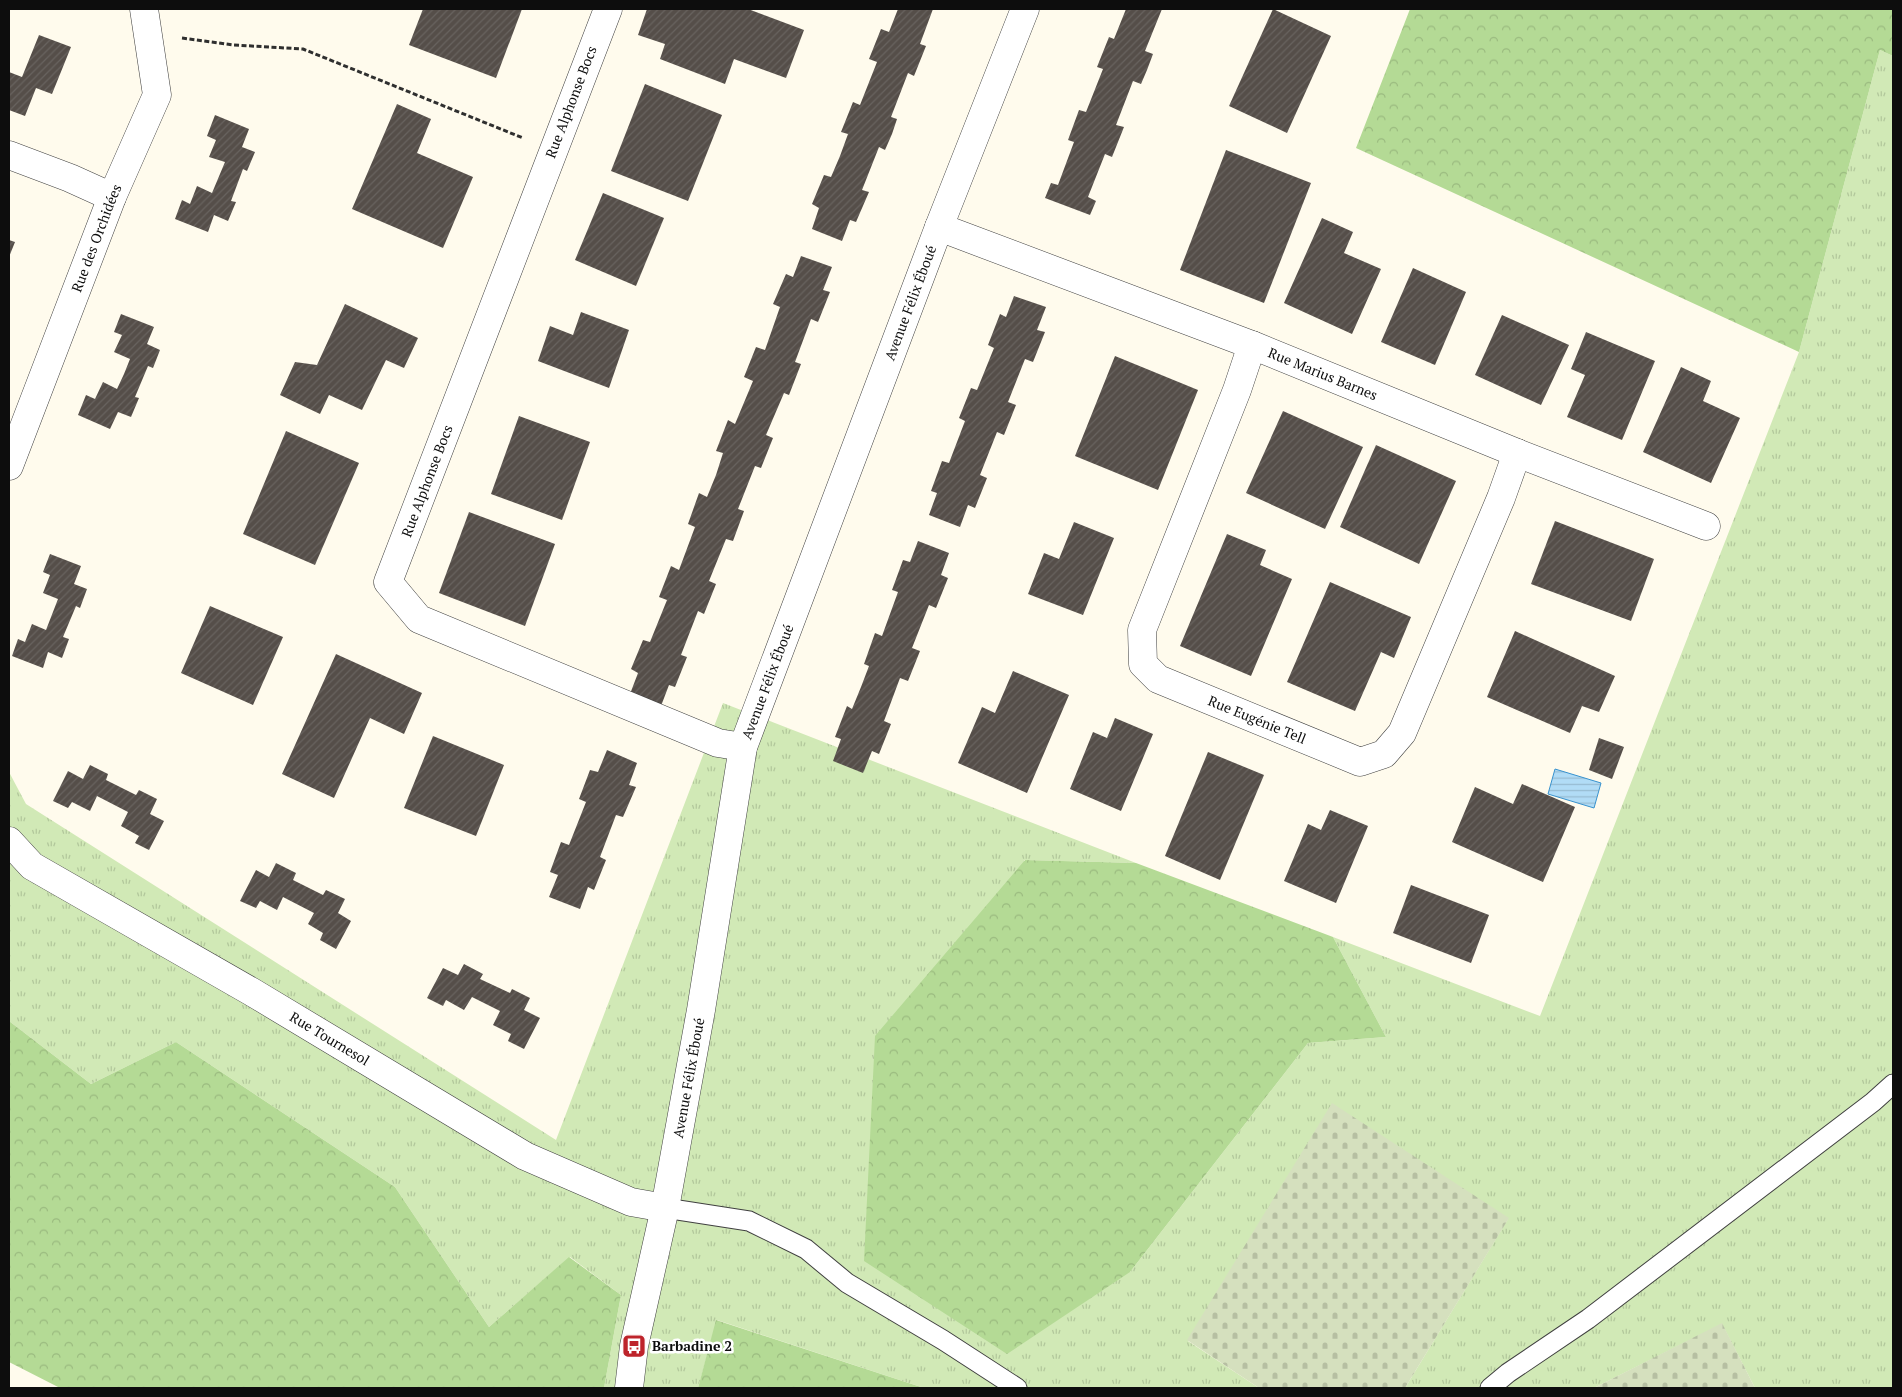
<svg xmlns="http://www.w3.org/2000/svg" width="1902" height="1397" font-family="'PT Serif',serif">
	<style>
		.grass { fill: url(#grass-tufts) }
		.forest { fill: url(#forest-crowns) }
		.cemetery { fill: url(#cemetery-stones) }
		.water { fill: url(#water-rules); stroke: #3892ce }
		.building { fill: url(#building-hatch) }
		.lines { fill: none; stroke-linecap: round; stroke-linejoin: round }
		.lane-casing { stroke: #404040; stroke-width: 21 }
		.street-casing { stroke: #404040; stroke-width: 29 }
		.path { stroke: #2f2f2f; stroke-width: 3; stroke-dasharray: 5 2.5; stroke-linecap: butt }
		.lane { stroke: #fff; stroke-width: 19 }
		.street { stroke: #fff; stroke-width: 28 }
		.labels { text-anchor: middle; stroke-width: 5; stroke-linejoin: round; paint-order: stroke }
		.street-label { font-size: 14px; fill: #0d0d0d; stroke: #fff }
		.poi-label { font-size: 14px; font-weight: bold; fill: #0d0d0d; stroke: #fff; text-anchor: start }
	</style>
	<defs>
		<pattern id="grass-tufts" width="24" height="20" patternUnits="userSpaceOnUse" patternTransform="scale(1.25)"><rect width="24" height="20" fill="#d1e9b6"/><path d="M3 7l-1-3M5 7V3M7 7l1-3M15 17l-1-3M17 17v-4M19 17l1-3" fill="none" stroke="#b2c79b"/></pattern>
		<pattern id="forest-crowns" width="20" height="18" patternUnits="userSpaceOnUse" patternTransform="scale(1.25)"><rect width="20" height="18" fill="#b4da95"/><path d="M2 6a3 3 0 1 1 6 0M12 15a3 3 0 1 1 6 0" fill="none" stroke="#9aba7f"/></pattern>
		<pattern id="cemetery-stones" width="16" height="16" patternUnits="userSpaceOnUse" patternTransform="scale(1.25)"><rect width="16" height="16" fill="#d5e0be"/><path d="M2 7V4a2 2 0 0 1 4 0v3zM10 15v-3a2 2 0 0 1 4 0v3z" fill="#b6bfa2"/></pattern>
		<pattern id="water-rules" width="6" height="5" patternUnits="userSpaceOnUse" patternTransform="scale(1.25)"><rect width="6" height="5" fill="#b1dcf6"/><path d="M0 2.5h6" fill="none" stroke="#97bcd2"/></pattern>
		<pattern id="building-hatch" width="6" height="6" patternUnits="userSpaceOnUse" patternTransform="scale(1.25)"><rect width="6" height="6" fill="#554e49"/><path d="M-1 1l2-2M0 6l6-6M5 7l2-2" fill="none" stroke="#68635f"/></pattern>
	</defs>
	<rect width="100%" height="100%" fill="#fffbed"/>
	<polygon class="grass" points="1880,50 1893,56 1893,1388 1755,1388 1722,1324 1594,1388 1405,1388 1508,1219 1188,1341 1259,1388 924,1388 717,1320 698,1388 604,1388 621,1295 570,1257 489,1327 395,1187 176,1042 91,1084 9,1021 9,772 26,804 556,1140 723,703 1136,863 1024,860 1130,1272 1308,1043 1386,1037 1333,937 1540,1016 1799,352"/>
	<g class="forest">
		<polygon points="1410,9 1893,9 1893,56 1880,50 1799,352 1356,148"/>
		<polygon points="1025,860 1136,863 1333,937 1386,1037 1308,1043 1130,1272 1007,1354 864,1261 875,1036"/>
		<polygon points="9,1021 91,1084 176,1042 395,1187 489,1327 569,1257 621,1295 604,1388 60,1388 9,1362"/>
		<polygon points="716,1320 924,1388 698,1388"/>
	</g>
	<g class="cemetery">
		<polygon points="1332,1103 1509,1218 1405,1388 1259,1388 1187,1340"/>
		<polygon points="1722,1323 1755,1388 1594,1388"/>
	</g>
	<polygon class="water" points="1555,769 1601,783 1594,808 1548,794"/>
	<g class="building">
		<polygon points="423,9 522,9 496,78 409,45"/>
		<polygon points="647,9 748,9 804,30 786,78 734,59 725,84 660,59 665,44 638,35"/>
		<polygon points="898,9 933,9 920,44 926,46 914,76 908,73 891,117 897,119 892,134 885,150 879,147 862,190 869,192 856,222 850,220 842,241 812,229 819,208 812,204 824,175 831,177 840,156 848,134 841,132 853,102 860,105 877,62 869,59 881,29 889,32"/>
		<polygon points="1126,9 1162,9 1145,51 1153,54 1147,70 1141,84 1133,81 1116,125 1124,127 1112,157 1105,154 1088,197 1096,201 1090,215 1045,198 1051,183 1058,185 1074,142 1068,140 1079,110 1086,112 1103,69 1097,67 1109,37 1114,39"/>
		<polygon points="1273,9 1331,36 1287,133 1229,106"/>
		<polygon points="39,35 71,47 52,94 36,88 25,116 9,110 9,72 22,77"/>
		<polygon points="645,84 722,115 688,201 611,171"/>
		<polygon points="397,104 431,119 417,153 473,177 443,248 352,209"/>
		<polygon points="215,115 249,129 242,147 255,152 247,171 243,169 231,201 236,202 228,221 214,215 208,232 175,219 182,200 190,204 197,186 212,193 225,162 209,157 216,140 207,136"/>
		<polygon points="1226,150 1311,183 1264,303 1180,270"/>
		<polygon points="603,193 664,218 636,286 575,260"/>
		<polygon points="1322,218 1353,232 1344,253 1381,269 1352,334 1284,303"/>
		<polygon points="9,240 15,242 9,257"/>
		<polygon points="801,256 832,267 823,290 830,292 818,322 811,319 795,362 801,364 789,395 784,393 766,435 773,438 761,468 755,466 738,509 744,511 733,541 726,539 709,581 716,584 704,614 698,611 681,655 687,657 675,687 669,685 661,706 630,694 638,673 631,669 643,640 650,642 667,600 659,597 671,566 679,570 695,527 688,524 699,493 707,497 716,475 723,453 716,451 728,420 735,424 753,381 744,377 756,347 765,350 780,307 773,304 786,274 793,277"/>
		<polygon points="1413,268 1466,292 1435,365 1381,342"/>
		<polygon points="1014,296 1046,307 1037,330 1045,332 1033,362 1025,359 1008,402 1016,405 1004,435 997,432 980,475 987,478 975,508 968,505 960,527 929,515 937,493 931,491 942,461 949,463 965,421 959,418 971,388 977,390 994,348 988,345 1000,314 1006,317"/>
		<polygon points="345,304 418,338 404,368 386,360 362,410 329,395 320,414 280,395 295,362 317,365"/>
		<polygon points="581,312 629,330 609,388 538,361 550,326 573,335"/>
		<polygon points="121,314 154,327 147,344 160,350 153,368 148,366 135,397 139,398 131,417 118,412 110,429 78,415 86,395 95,399 103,382 117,389 124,374 130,359 114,352 122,335 114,332"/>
		<polygon points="1502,315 1569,345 1541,405 1475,375"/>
		<polygon points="1586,332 1655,361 1622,440 1567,417 1585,375 1571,369"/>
		<polygon points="1115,356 1198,390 1158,490 1075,456"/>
		<polygon points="1681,367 1711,381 1703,401 1740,418 1711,483 1643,452"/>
		<polygon points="1283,411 1363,447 1325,529 1246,493"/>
		<polygon points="519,416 590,442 562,520 491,494"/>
		<polygon points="286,431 359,463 315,565 243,534"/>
		<polygon points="1376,445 1456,481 1419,564 1340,527"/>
		<polygon points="469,512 555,544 525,626 439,593"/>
		<polygon points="1555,521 1654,559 1631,621 1531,584"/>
		<polygon points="1074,522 1114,538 1083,615 1028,594 1044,553 1059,559"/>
		<polygon points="1227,534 1266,550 1260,565 1292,579 1251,676 1180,646"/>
		<polygon points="918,541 949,553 941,575 948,578 936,608 929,605 912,648 920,651 908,681 900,678 884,721 891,724 879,754 872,751 863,773 833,761 841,739 835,737 847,706 852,709 861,687 869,666 864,664 875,633 882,636 898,592 892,590 903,560 910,562"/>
		<polygon points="50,554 81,566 74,584 87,589 80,608 76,606 63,637 69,639 62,658 48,652 43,668 12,656 18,639 25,642 32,624 46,630 58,599 43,593 50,575 43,572"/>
		<polygon points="1330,582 1411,617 1394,658 1381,652 1355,711 1287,682"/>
		<polygon points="210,606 283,637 253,705 181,673"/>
		<polygon points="1515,631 1615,676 1599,712 1582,706 1570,733 1487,697"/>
		<polygon points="336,654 422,693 404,734 370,718 334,798 282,774"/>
		<polygon points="1013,671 1069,695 1027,793 958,763 982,707 995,713"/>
		<polygon points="1115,718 1153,734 1121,811 1070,789 1093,732 1107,738"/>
		<polygon points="433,736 504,765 476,836 404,808"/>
		<polygon points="1599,738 1624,747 1612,779 1589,770"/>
		<polygon points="607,750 637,763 629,785 636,787 623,817 616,815 600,857 606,860 594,890 588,887 580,909 549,897 558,875 550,872 561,842 569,845 586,802 579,799 590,770 598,772"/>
		<polygon points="1208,752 1264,775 1220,880 1165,856"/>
		<polygon points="90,765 108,774 106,780 136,795 139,790 157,799 150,814 164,821 149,850 135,843 139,836 121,826 128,812 97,796 90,811 72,802 68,808 53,801 68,771 83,779"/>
		<polygon points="1522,784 1575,807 1543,882 1452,842 1475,787 1513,804"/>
		<polygon points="1330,810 1368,826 1336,903 1284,881 1308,824 1321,830"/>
		<polygon points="276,863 296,873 293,880 323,895 326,890 345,899 338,913 351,921 336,949 320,940 323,933 308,924 314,913 283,897 277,910 260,901 256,908 240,901 256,870 269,877"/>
		<polygon points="1411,885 1489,915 1471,963 1393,933"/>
		<polygon points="464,964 483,974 480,979 510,993 512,989 530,998 524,1010 540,1018 524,1049 508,1041 511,1034 493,1025 500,1011 472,997 464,1010 446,1000 443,1006 427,998 443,968 458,975"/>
	</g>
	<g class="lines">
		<g class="lane-casing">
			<g id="lane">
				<polyline points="665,1208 749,1221 806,1249 847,1283 943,1340 1017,1388"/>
				<polyline points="1490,1388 1508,1373 1588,1319 1873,1102 1893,1084"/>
			</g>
		</g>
		<g class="street-casing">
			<g id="street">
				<polyline points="608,9 388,582 419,619 718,743 743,747"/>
				<polyline points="9,155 70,178 112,197"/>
				<path id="s1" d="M939 227 1252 345 1517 453 1706 526"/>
				<path id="s2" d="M1252 345 1237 390 1142 630 1143 664 1158 679 1360 762 1384 754 1402 733 1501 498 1517 453"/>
				<path id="s3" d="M9 466 112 197 157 95 144 9"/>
				<path id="s4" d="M9 841 32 866 252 992 525 1156 631 1202 665 1208"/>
				<path id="s5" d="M629 1388 634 1346 665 1208 701 1010 743 747 939 227 1025 9"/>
			</g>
		</g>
		<polyline class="path" points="182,38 234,45 303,49 523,138"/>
		<use href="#lane" class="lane"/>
		<use href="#street" class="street"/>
	</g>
	<defs>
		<g id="bus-square" transform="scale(1.25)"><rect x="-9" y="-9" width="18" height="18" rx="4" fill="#be242b" stroke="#fff"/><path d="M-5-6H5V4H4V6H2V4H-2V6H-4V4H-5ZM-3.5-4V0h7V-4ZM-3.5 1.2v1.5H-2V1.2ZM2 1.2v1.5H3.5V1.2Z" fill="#fff"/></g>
	</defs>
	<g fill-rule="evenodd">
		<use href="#bus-square" x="634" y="1346"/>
	</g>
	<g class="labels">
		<g class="street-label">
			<text transform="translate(571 102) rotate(-69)" y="5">Rue Alphonse Bocs</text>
			<text dy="5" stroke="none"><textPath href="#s3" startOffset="244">Rue des Orchidées</textPath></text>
			<text dy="5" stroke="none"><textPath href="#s5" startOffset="1126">Avenue Félix Éboué</textPath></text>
			<text dy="5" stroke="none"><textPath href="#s1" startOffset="411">Rue Marius Barnes</textPath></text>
			<text transform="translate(427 481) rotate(-69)" y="5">Rue Alphonse Bocs</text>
			<text dy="5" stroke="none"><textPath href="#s5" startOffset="721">Avenue Félix Éboué</textPath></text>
			<text dy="5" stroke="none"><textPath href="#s2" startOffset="468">Rue Eugénie Tell</textPath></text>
			<text dy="5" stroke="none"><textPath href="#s4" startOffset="378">Rue Tournesol</textPath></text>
			<text dy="5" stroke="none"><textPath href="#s5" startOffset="316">Avenue Félix Éboué</textPath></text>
		</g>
		<g class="poi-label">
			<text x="652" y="1351">Barbadine 2</text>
		</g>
	</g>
	<rect width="1902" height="1397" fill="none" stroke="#0d0d0d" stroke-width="20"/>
</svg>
